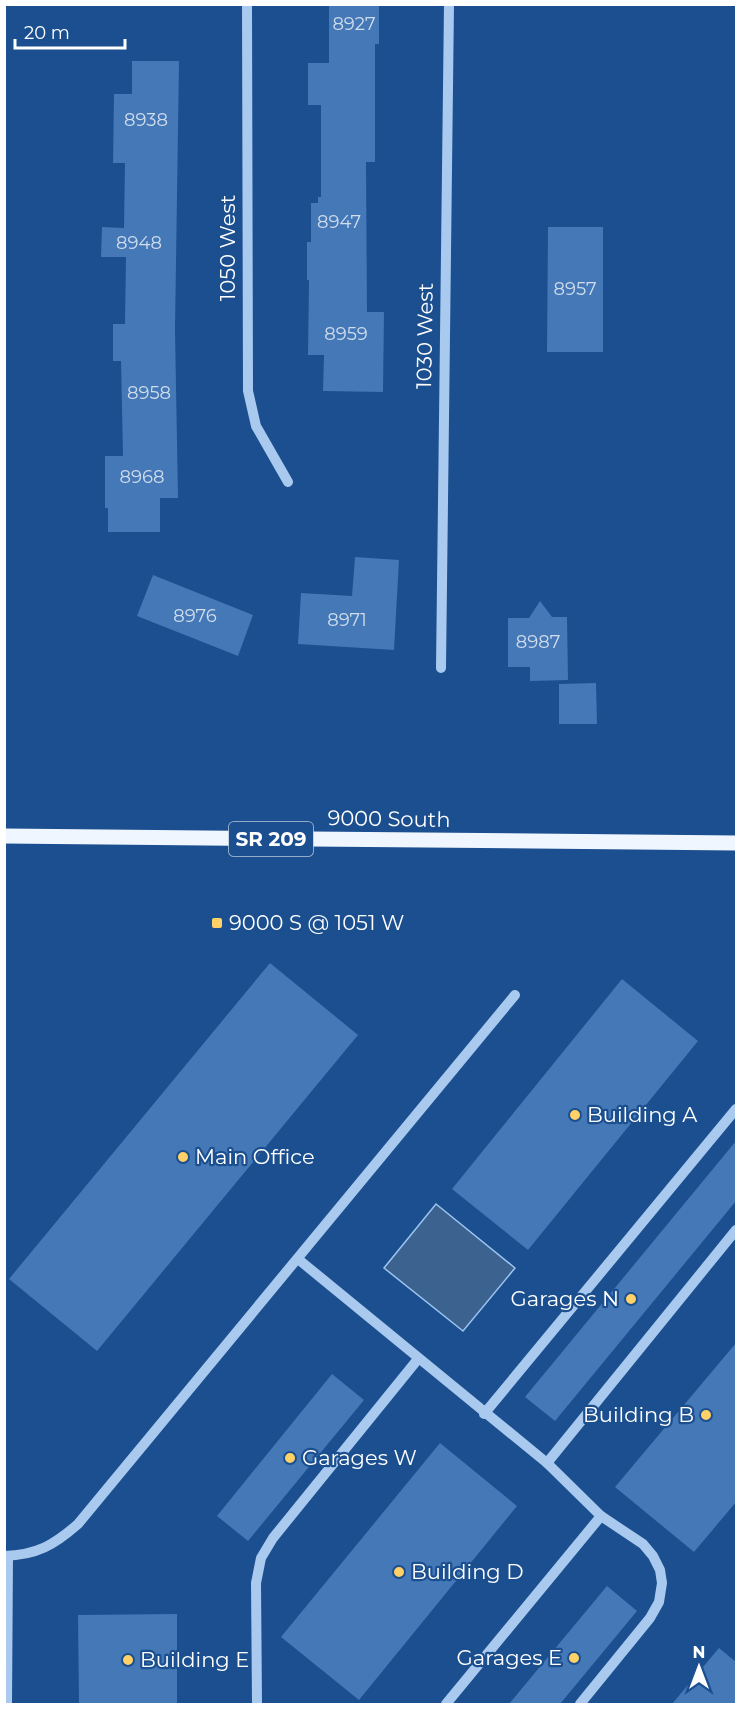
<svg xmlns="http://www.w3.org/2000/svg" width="741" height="1709" font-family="Montserrat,sans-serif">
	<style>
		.water { fill: #3c6290; stroke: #9cc4f0; stroke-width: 1.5 }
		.building { fill: #4478b7 }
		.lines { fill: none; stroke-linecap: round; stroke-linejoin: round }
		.minor { stroke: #a9c9ee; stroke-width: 10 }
		.major { stroke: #f0f6ff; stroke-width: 15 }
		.poi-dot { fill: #ffd166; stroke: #1b4f8f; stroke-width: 2 }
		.labels { text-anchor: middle; stroke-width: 4.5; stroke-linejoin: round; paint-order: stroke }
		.number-label { font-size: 18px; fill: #d0dded }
		.shield { fill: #1b4f8f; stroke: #bbcadd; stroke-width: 1.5 }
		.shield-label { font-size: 20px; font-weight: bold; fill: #fff }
		.street-label { font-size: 21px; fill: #fff; stroke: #1b4f8f }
		.poi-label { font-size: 21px; fill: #fff; stroke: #1b4f8f; text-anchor: start }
	</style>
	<rect width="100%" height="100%" fill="#1b4f8f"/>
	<polygon class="water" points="436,1204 515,1268 463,1331 384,1268"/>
	<g class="building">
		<polygon points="329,4 379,4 379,44 375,44 375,162 366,162 367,312 384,312 383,392 323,391 324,355 308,355 309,280 307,280 307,242 311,242 311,203 318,203 318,197 321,197 321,105 308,105 308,63 329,63"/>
		<polygon points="132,61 179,61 175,330 178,498 160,498 160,532 108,532 108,508 105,508 105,456 123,456 121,361 113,361 113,324 125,324 126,257 101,257 102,227 124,228 125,163 113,163 114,94 132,94"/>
		<polygon points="548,227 603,227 603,352 547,352"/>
		<polygon points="355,557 399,560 394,650 298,644 301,593 352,596"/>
		<polygon points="153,575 253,615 238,656 137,616"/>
		<polygon points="540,601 552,617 567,617 568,680 530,681 530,667 508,667 508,618 529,618"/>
		<polygon points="596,683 597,724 559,724 559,684"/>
		<polygon points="270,963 358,1035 97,1351 9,1279"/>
		<polygon points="622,979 698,1041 528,1250 452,1189"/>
		<polygon points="736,1141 736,1201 555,1421 525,1397"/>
		<polygon points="736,1343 736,1502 694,1552 615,1487"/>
		<polygon points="332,1374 364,1400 248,1541 217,1516"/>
		<polygon points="440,1443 517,1506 359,1700 281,1637"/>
		<polygon points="607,1586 637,1611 560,1704 509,1704"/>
		<polygon points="177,1614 177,1704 79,1704 78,1615"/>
		<polygon points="719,1648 736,1662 736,1704 672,1704"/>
	</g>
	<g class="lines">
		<g class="minor">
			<polyline points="247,4 248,391 256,426 288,482"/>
			<polyline points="441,668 449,4"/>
			<polyline points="298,1259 547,1463 601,1516 643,1544 653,1556 660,1570 662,1583 659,1602 650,1618 580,1704"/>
			<polyline points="484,1414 736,1109"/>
			<polyline points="547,1463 736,1230"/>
			<path d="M4 1556C37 1555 54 1545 78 1524L515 995"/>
			<polyline points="7,1704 8,1556"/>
			<polyline points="257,1704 256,1583 261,1558 273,1538 418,1359"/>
			<polyline points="446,1704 601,1516"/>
		</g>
		<polyline class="major" points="4,836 736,843"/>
	</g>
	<g class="poi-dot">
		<rect x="211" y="917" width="12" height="12" rx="3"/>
		<circle cx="575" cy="1115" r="6"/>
		<circle cx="183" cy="1157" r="6"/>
		<circle cx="631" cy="1299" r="6"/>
		<circle cx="706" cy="1415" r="6"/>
		<circle cx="290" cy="1458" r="6"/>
		<circle cx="399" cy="1572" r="6"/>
		<circle cx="574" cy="1658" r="6"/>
		<circle cx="128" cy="1660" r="6"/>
	</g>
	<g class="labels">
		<g class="number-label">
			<text x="354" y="30">8927</text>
			<text x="146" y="126">8938</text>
			<text x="339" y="228">8947</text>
			<text x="139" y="249">8948</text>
			<text x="575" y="295">8957</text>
			<text x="346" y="340">8959</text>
			<text x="149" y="399">8958</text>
			<text x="142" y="483">8968</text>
			<text x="195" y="622">8976</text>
			<text x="347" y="626">8971</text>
			<text x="538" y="648">8987</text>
		</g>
		<rect class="shield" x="229" y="822" width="84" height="34" rx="4.5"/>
		<g class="shield-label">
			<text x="271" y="846">SR 209</text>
		</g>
		<g class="street-label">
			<text transform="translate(228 248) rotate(-90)" y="7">1050 West</text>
			<text transform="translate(425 336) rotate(-89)" y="7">1030 West</text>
			<text transform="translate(389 819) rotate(1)" y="7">9000 South</text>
		</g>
		<g class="poi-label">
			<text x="229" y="930">9000 S @ 1051 W</text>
			<text x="587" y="1122">Building A</text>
			<text x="195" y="1164">Main Office</text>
			<text x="619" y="1306" text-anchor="end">Garages N</text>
			<text x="694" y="1422" text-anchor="end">Building B</text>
			<text x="302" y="1465">Garages W</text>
			<text x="411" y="1579">Building D</text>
			<text x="562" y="1665" text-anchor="end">Garages E</text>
			<text x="140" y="1667">Building E</text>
		</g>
	</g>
	<rect width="741" height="1709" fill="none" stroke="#ffffff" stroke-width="12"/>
	<g transform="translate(699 1667)" stroke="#1b4f8f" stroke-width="4.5" paint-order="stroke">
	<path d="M0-4.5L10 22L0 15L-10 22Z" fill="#ffffff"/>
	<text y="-9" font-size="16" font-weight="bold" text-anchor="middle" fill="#ffffff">N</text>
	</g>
	<path d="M15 39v9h110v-9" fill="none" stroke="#ffffff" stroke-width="3"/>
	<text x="24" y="39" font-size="18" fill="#ffffff" stroke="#1b4f8f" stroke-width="4.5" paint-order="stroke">20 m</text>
</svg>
